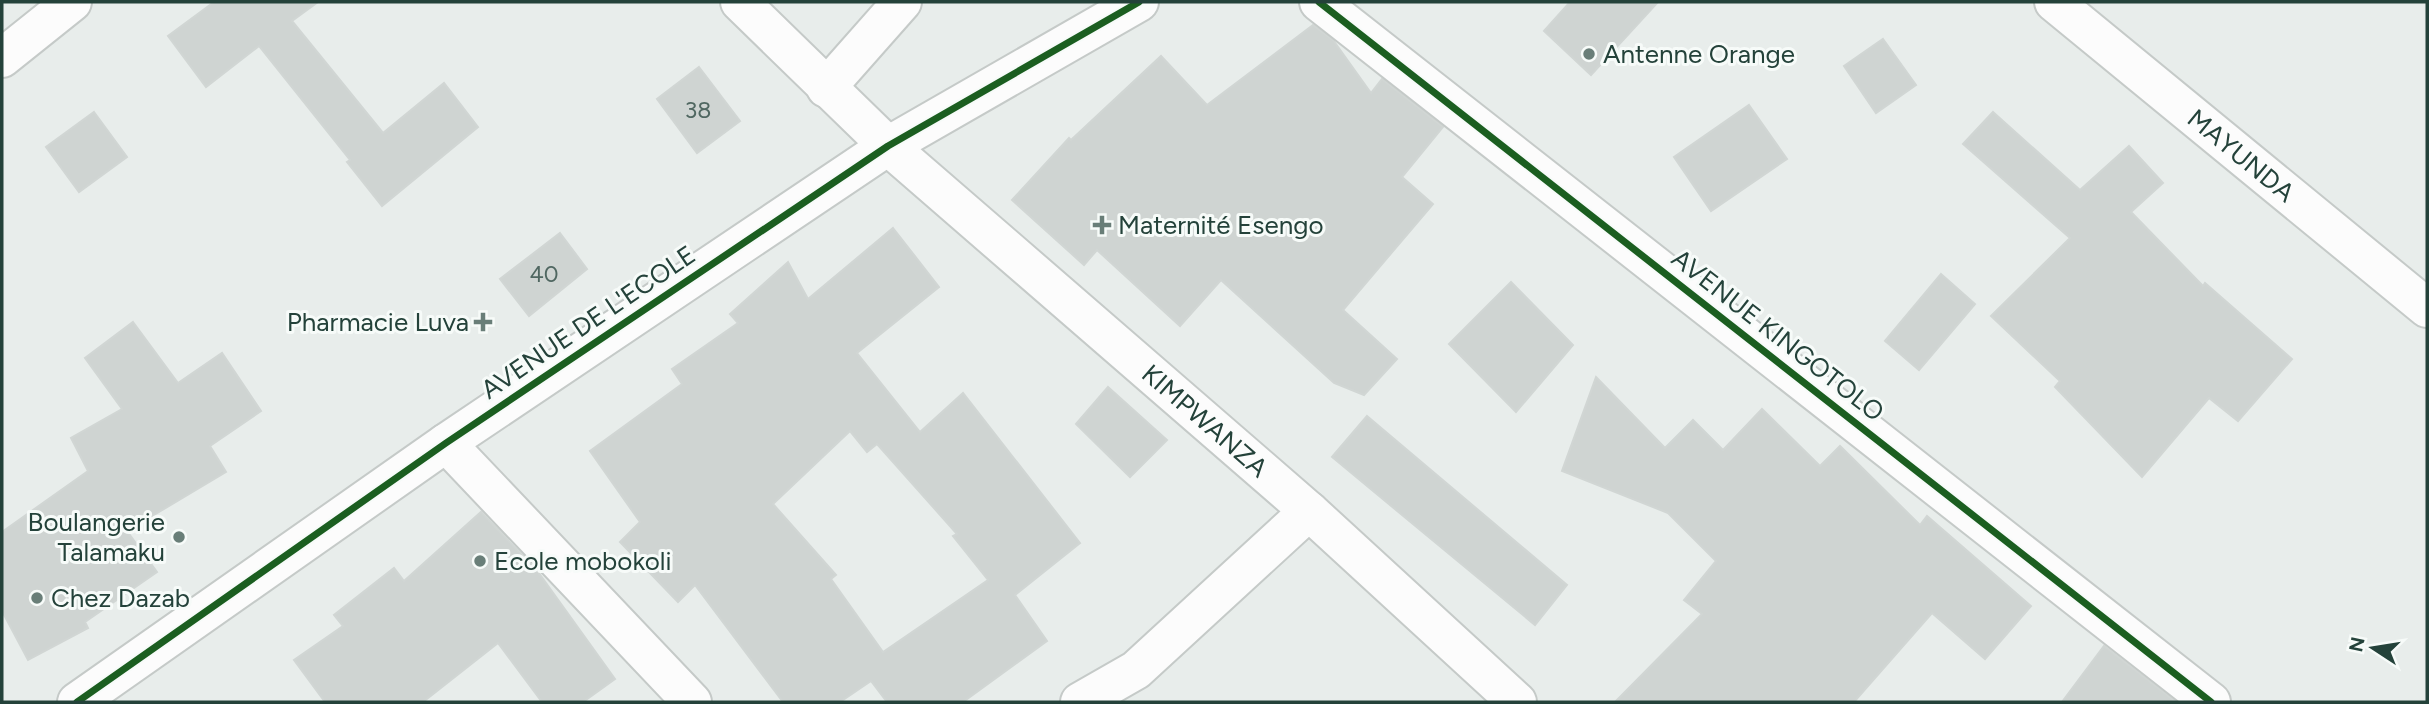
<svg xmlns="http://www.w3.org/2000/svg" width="2429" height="704" font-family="Figtree,sans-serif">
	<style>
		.building { fill: #cfd4d2; stroke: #d1d6d4; stroke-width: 2; fill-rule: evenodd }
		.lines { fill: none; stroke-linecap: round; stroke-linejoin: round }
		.minor-casing { stroke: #c5cac8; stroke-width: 42 }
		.minor { stroke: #fcfcfc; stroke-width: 38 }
		.cycleway-casing { stroke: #f7fbf9; stroke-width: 11 }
		.cycleway { stroke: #1b5e20; stroke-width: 7 }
		.poi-dot { fill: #697e78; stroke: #f7fbf9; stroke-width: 2.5 }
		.labels { text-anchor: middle; stroke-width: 6; stroke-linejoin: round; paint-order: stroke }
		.number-label { font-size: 23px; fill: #506761 }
		.poi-label { font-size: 26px; fill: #24423a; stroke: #f7fbf9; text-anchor: start }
		.street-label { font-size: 26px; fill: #24423a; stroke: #f7fbf9 }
	</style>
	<rect width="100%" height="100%" fill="#e8edeb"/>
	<g class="building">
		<polygon points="214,2 318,2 292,21 383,133 444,83 478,127 382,206 347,162 350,160 259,46 206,87 168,36"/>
		<polygon points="1570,2 1658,2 1591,75 1544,31"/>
		<polygon points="1313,25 1333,40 1371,93 1382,79 1443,127 1402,177 1433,204 1343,310 1397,359 1364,395 1334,383 1221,280 1180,326 1097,250 1084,265 1012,200 1069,138 1071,140 1161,56 1207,105"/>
		<polygon points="1883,39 1916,85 1876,113 1844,66"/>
		<polygon points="699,67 740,121 697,153 657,99"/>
		<polygon points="1749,105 1787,159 1711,211 1674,157"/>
		<polygon points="94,112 127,157 79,192 46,147"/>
		<polygon points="1993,112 2080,190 2129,146 2163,183 2131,212 2203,286 2205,283 2292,359 2238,421 2209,398 2142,477 2055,387 2060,381 1991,316 2070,238 1963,144"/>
		<path d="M893 228 939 287 857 353 920 432 963 393 1080 543 1015 595 1047 641 963 702H887L871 681 840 702H783L695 585 678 602 620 542 640 522 590 451 682 384 672 369 738 323 730 314 788 262 808 299ZM850 431 867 452 877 444 957 534 953 536 988 580 883 652 831 579 836 575 773 504Z"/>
		<polygon points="560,233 587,269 529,316 500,279"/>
		<polygon points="1941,274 1975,304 1919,370 1885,341"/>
		<polygon points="1511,282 1573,345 1516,412 1449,344"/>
		<polygon points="133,322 178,383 222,353 261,411 210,446 226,472 127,531 157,572 85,622 88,628 28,660 2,611 2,532 88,471 71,438 122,409 85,358"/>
		<polygon points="1596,377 1665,448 1693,420 1723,450 1762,409 1820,466 1840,446 1920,525 1927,516 2031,606 1985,659 1932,613 1854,702 1615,702 1702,614 1684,600 1716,561 1668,513 1562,471"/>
		<polygon points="1108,387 1167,440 1130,477 1076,424"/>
		<polygon points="1367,416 1567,585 1535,625 1332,457"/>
		<polygon points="481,512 538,572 615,679 583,702 542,702 498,643 423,702 325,702 294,660 343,626 334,615 394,568 404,581"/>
		<polygon points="2104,646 2176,702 2062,702"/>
	</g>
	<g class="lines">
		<g class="minor-casing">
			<g id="minor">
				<path id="s1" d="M740 2 888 146 1309 511 1517 702"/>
				<polyline points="1319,2 2211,702"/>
				<path id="s2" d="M2054 2 2427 308"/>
				<polyline points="2,58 72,2"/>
				<polyline points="826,88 902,2"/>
				<polyline points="446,443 692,702"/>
				<polyline points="77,702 446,443 888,146 1139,2"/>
				<polyline points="1080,702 1136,670 1309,511"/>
			</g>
		</g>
		<use href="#minor" class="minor"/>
		<g class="cycleway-casing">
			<g id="cycleway">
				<polyline points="1319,2 2211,702"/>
				<polyline points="77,702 446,443 888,146 1139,2"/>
			</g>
		</g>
		<use href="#cycleway" class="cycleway"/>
	</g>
	<g class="poi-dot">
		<circle cx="1589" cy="54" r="7"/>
		<path d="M1098.5 214.5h7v7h7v7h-7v7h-7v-7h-7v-7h7z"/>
		<path d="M479.5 311.5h7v7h7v7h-7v7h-7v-7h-7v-7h7z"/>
		<circle cx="179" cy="537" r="7"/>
		<circle cx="480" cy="561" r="7"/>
		<circle cx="37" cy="598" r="7"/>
	</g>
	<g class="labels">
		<g class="number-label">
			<text x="698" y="118">38</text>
			<text x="544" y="282">40</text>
		</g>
		<g class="poi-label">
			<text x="1603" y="63">Antenne Orange</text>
			<text x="1118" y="234">Maternité Esengo</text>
			<text x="469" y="331" text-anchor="end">Pharmacie Luva</text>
			<text x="165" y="531" text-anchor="end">Boulangerie<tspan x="165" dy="30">Talamaku</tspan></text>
			<text x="494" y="570">Ecole mobokoli</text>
			<text x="51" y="607">Chez Dazab</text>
		</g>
		<g class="street-label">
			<text dy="9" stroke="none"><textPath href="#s2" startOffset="242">MAYUNDA</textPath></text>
			<text transform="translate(588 322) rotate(-34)" y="9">AVENUE DE L'ECOLE</text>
			<text transform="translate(1778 335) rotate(38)" y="9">AVENUE KINGOTOLO</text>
			<text dy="9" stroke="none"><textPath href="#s1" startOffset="626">KIMPWANZA</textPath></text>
		</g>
	</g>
	<rect width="2429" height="704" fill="none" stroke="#24423a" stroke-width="7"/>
	<g transform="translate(2373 648) rotate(282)" stroke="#f7fbf9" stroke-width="5" paint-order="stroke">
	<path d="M0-5L12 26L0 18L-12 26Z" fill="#24423a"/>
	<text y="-10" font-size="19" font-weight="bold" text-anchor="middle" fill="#24423a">N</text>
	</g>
</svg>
